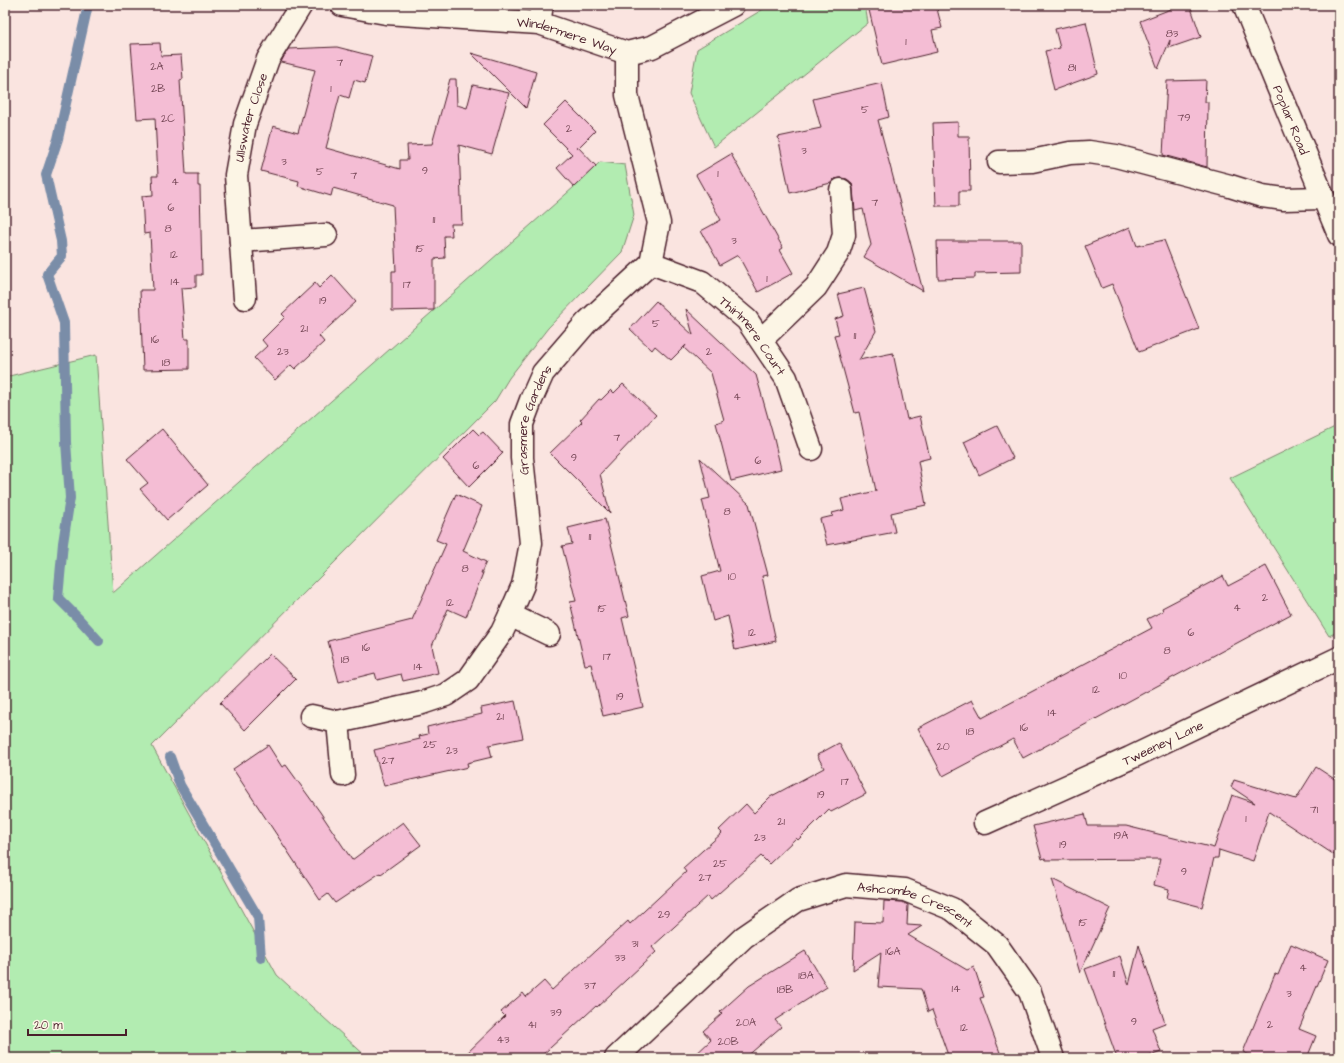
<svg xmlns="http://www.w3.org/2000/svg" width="1344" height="1063" font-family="'Architects Daughter',sans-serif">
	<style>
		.green { fill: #b2ecb1; stroke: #7e866e }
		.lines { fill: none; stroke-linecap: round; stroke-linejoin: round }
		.stream { stroke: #7a8da8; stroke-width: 10 }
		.building { fill: #f4bdd4; stroke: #4a1f2b }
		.minor-casing { stroke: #4a1f2b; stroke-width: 25 }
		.minor { stroke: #fcf5e5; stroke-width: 22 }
		.labels { text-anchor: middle; stroke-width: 3; stroke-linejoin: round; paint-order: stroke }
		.number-label { font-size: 11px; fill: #744655 }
		.street-label { font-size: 13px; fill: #4a1f2b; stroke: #fcf5e5 }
	</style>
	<rect width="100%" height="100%" fill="#fae4e0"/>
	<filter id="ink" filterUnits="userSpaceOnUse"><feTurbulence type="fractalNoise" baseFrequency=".025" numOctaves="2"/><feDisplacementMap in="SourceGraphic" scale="8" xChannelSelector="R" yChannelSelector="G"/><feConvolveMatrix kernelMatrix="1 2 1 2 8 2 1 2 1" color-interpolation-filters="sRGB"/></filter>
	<g filter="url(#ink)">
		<g class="green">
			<polygon points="770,5 865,5 868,23 714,147 689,93 697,49"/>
			<polygon points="600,162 625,165 634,215 622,252 548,328 509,378 495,401 152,746 277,975 368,1058 5,1058 5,377 96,355 113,593 574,187"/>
			<polygon points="1339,425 1339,631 1329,636 1230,478"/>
		</g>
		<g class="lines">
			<g class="stream">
				<polyline points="88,5 58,139 46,175 61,241 62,256 47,274 64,323 66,442 70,498 63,543 58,598 79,619 99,641"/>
				<polyline points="170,757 180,785 258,917 261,958"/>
			</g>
		</g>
		<g class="building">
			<polygon points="892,5 936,5 942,28 932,30 937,52 882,65 869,10"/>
			<polygon points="1172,5 1190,5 1201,37 1169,48 1170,40 1158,69 1140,21 1171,9"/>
			<polygon points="1086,22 1098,74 1054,90 1045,51 1060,48 1055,29"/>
			<polygon points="160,43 161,56 181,55 183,79 180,80 186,174 198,174 198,186 200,186 202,275 196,275 196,287 181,288 185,339 189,339 189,369 143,370 140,290 153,290 150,233 144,234 142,196 153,195 152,176 158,176 155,118 137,119 131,44"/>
			<polygon points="337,47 372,56 365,83 354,80 349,98 340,95 326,148 400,169 400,160 408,160 407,145 432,144 450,79 456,79 457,105 467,108 473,85 509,93 492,154 459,145 462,224 451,224 452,236 444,236 445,258 434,259 434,310 392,311 392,271 396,271 393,205 333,188 331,196 298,186 299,181 261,171 273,126 298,133 315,70 281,62 288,49"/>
			<polygon points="471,53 536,72 526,108"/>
			<polygon points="1206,80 1205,102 1208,102 1207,167 1163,155 1167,81"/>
			<polygon points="882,83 889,117 878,120 923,291 864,257 871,245 863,209 855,211 853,189 852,183 847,179 840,178 834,179 831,183 790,193 778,137 821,128 813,99"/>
			<polygon points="566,102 595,131 576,150 578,147 596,166 574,187 557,168 572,154 543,125"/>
			<polygon points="958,122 958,136 969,136 970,191 959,191 959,206 936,206 933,123"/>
			<polygon points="731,154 783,248 780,250 793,273 758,292 738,255 720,265 701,231 721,220 696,175"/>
			<polygon points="1130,227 1137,246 1164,240 1199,329 1139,352 1112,284 1102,288 1085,246"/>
			<polygon points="937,241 1021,241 1021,272 975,273 975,278 938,279"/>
			<polygon points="332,275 356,302 319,336 324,342 295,369 291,365 275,380 254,358 267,346 262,340 285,317 282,314 315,283 319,288"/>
			<polygon points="864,288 876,331 859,360 893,353 907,419 920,416 930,458 918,461 926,505 891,513 895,532 827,545 820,519 833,516 832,513 844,510 841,499 876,491 859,412 855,413 834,335 839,334 835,319 844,316 838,294"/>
			<polygon points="656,301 693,335 686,309 756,375 774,439 781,469 731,481 716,423 724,420 711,373 684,348 686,345 671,360 655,346 652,350 630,329"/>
			<polygon points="623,384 656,415 600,474 610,513 550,453 582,422 580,420 599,399 601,400 611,390 614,393"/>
			<polygon points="997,426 1013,458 979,475 964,442"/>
			<polygon points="162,429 208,485 167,520 140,489 148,483 127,459"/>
			<polygon points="473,429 479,435 483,432 503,453 469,487 443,459"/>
			<polygon points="700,458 749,504 768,575 762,576 776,641 735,650 728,616 713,621 702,576 720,571 702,500 710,498"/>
			<polygon points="456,494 482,506 463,551 486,562 481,573 483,573 466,617 448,609 432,646 438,673 403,681 401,674 377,680 375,673 339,682 328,641 412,620 446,544 436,540"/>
			<polygon points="605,519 629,616 622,618 643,707 603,716 591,664 585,665 570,602 576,601 562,546 572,544 568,528"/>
			<polygon points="1266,566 1291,614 1023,758 1013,739 943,776 918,728 972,700 982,718 1152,628 1147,619 1163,611 1162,608 1223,576 1228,586"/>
			<polygon points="270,654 296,679 245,730 220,703"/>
			<polygon points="515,701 523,738 489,745 492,757 467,763 468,767 384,786 374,750 420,739 419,736 428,734 427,727 482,714 481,708"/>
			<polygon points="839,743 866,794 831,812 829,809 798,840 796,838 769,864 761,856 711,900 708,896 652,947 656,952 597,1007 596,1006 539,1058 462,1058 505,1016 501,1012 523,993 526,997 544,981 552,990 628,921 630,924 686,872 683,868 722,833 719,830 746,804 754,813 770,797 824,768 817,755"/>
			<polygon points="268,745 282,767 286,765 320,812 352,860 403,822 421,845 381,874 380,873 335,903 328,894 320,900 233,769"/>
			<polygon points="1316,767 1339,782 1339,858 1269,812 1253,861 1219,850 1218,858 1214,858 1202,907 1167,898 1169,889 1154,885 1160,859 1046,860 1045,858 1042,859 1033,826 1085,814 1088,826 1126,826 1214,848 1232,795 1255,803 1231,787 1234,780 1296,799"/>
			<polygon points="1052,879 1110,908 1080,973"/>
			<polygon points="884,901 902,902 908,905 907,925 922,926 908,935 967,970 974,967 984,997 980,998 1002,1058 949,1058 932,1010 928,1012 921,989 878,987 881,952 853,970 855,922 883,923"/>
			<polygon points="1291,944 1328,960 1299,1029 1316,1036 1307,1058 1256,1058 1243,1052 1275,974 1278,975"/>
			<polygon points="1139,945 1165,1023 1152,1028 1161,1052 1145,1058 1117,1058 1085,969 1120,956 1129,985"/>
			<polygon points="805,951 827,987 775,1020 781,1027 745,1058 692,1058 711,1040 703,1031 722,1014 720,1012 749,986"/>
		</g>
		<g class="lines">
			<g class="minor-casing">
				<g id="minor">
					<path id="s1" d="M342 5 386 13 539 23 627 53 652 47 733 5"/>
					<path id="s2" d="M1244 5 1339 235"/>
					<polyline points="539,23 542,5"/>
					<polyline points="999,162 1032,161 1070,153 1089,152 1116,156 1230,186 1262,196 1284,199 1323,198"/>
					<polyline points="241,241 326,235"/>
					<path id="s3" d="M651 263 702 282 747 320 786 378 811 449"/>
					<path id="s4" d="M245 298 236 175 245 124 268 59 301 5"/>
					<polyline points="761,340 816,287 838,253 844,235 841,190"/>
					<polyline points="510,615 549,634"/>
					<path id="s5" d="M311 716 338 722 422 703 446 695 468 680 502 632 510 615 523 585 531 543 522 458V424L531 400 543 373 587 322 651 263 659 223 627 95V53"/>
					<polyline points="338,722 343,775"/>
					<path id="s6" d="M985 823 1130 758 1339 658"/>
					<path id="s7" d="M616 1058 744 937 798 900 846 885 905 890 952 909 997 945 1030 992 1053 1058"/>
				</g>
			</g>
			<use href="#minor" class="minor"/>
		</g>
	</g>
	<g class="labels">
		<g class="number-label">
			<text x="1172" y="37">83</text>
			<text x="906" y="45">1</text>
			<text x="340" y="66">7</text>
			<text x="157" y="70">2A</text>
			<text x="1072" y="71">81</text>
			<text x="158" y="92">2B</text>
			<text x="331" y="92">1</text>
			<text x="865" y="113">5</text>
			<text x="1184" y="121">79</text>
			<text x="168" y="122">2C</text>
			<text x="569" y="132">2</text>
			<text x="804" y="154">3</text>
			<text x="284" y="165">3</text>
			<text x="425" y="174">9</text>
			<text x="320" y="175">5</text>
			<text x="718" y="177">1</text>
			<text x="354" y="179">7</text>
			<text x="175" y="185">4</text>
			<text x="875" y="206">7</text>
			<text x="171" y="211">6</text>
			<text x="434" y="223">11</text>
			<text x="168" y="232">8</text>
			<text x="734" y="244">3</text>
			<text x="420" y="252">15</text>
			<text x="174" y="258">12</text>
			<text x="767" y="282">1</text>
			<text x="175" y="285">14</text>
			<text x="407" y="288">17</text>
			<text x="323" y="304">19</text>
			<text x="656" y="327">5</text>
			<text x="304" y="332">21</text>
			<text x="855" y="339">11</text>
			<text x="155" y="343">16</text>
			<text x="283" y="355">23</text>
			<text x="709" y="355">2</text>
			<text x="166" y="366">18</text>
			<text x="737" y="400">4</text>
			<text x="617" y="441">7</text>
			<text x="574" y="461">9</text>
			<text x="758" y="464">6</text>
			<text x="476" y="469">6</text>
			<text x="727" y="515">8</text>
			<text x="590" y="540">11</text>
			<text x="465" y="572">8</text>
			<text x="732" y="580">10</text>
			<text x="1265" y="601">2</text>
			<text x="450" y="606">12</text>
			<text x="1237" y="611">4</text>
			<text x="602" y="612">15</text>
			<text x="752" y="636">12</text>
			<text x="1191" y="636">6</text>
			<text x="366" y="651">16</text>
			<text x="1167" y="654">8</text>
			<text x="607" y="660">17</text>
			<text x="345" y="663">18</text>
			<text x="418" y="670">14</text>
			<text x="1123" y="679">10</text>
			<text x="1096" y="693">12</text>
			<text x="620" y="700">19</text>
			<text x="1052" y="716">14</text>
			<text x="500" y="720">21</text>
			<text x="1024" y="731">16</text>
			<text x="970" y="735">18</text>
			<text x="430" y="748">25</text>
			<text x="943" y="750">20</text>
			<text x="452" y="754">23</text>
			<text x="388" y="764">27</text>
			<text x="845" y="785">17</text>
			<text x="821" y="798">19</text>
			<text x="1314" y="813">71</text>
			<text x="1246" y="822">1</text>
			<text x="781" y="825">21</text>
			<text x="1121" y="839">19A</text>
			<text x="760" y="841">23</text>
			<text x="1063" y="848">19</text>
			<text x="720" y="867">25</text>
			<text x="1184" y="875">9</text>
			<text x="705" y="881">27</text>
			<text x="664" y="918">29</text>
			<text x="1083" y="926">15</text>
			<text x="635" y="947">31</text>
			<text x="893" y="955">16A</text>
			<text x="620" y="961">33</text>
			<text x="1303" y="971">4</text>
			<text x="1114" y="977">11</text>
			<text x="806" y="979">18A</text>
			<text x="590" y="989">37</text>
			<text x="956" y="992">14</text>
			<text x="785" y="993">18B</text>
			<text x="1289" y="997">3</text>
			<text x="556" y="1016">39</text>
			<text x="1134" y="1025">9</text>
			<text x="746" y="1026">20A</text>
			<text x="532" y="1028">41</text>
			<text x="1270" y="1028">2</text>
			<text x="964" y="1031">12</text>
			<text x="503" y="1043">43</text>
			<text x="728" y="1045">20B</text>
		</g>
		<g class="street-label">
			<text dy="5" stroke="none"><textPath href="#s1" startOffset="228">Windermere Way</textPath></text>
			<text dy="5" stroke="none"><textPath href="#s4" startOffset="183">Ullswater Close</textPath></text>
			<text dy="5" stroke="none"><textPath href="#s2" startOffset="124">Poplar Road</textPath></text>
			<text dy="5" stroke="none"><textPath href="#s3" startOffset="129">Thirlmere Court</textPath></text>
			<text dy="5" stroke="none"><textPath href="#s5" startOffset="445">Grasmere Gardens</textPath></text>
			<text dy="5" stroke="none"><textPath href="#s6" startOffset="195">Tweeney Lane</textPath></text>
			<text dy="5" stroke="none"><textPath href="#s7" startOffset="365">Ashcombe Crescent</textPath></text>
		</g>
	</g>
	<rect width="1344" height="1063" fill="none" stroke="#fcf5e5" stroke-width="20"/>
	<rect x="10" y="10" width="1324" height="1043" fill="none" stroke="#4a1f2b" stroke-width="1.5" filter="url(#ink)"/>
	<path d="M28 1029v6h98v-6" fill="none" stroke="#4a1f2b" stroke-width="2"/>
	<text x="34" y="1029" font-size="12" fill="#4a1f2b" stroke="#fcf5e5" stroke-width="3" paint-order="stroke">20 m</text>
</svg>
